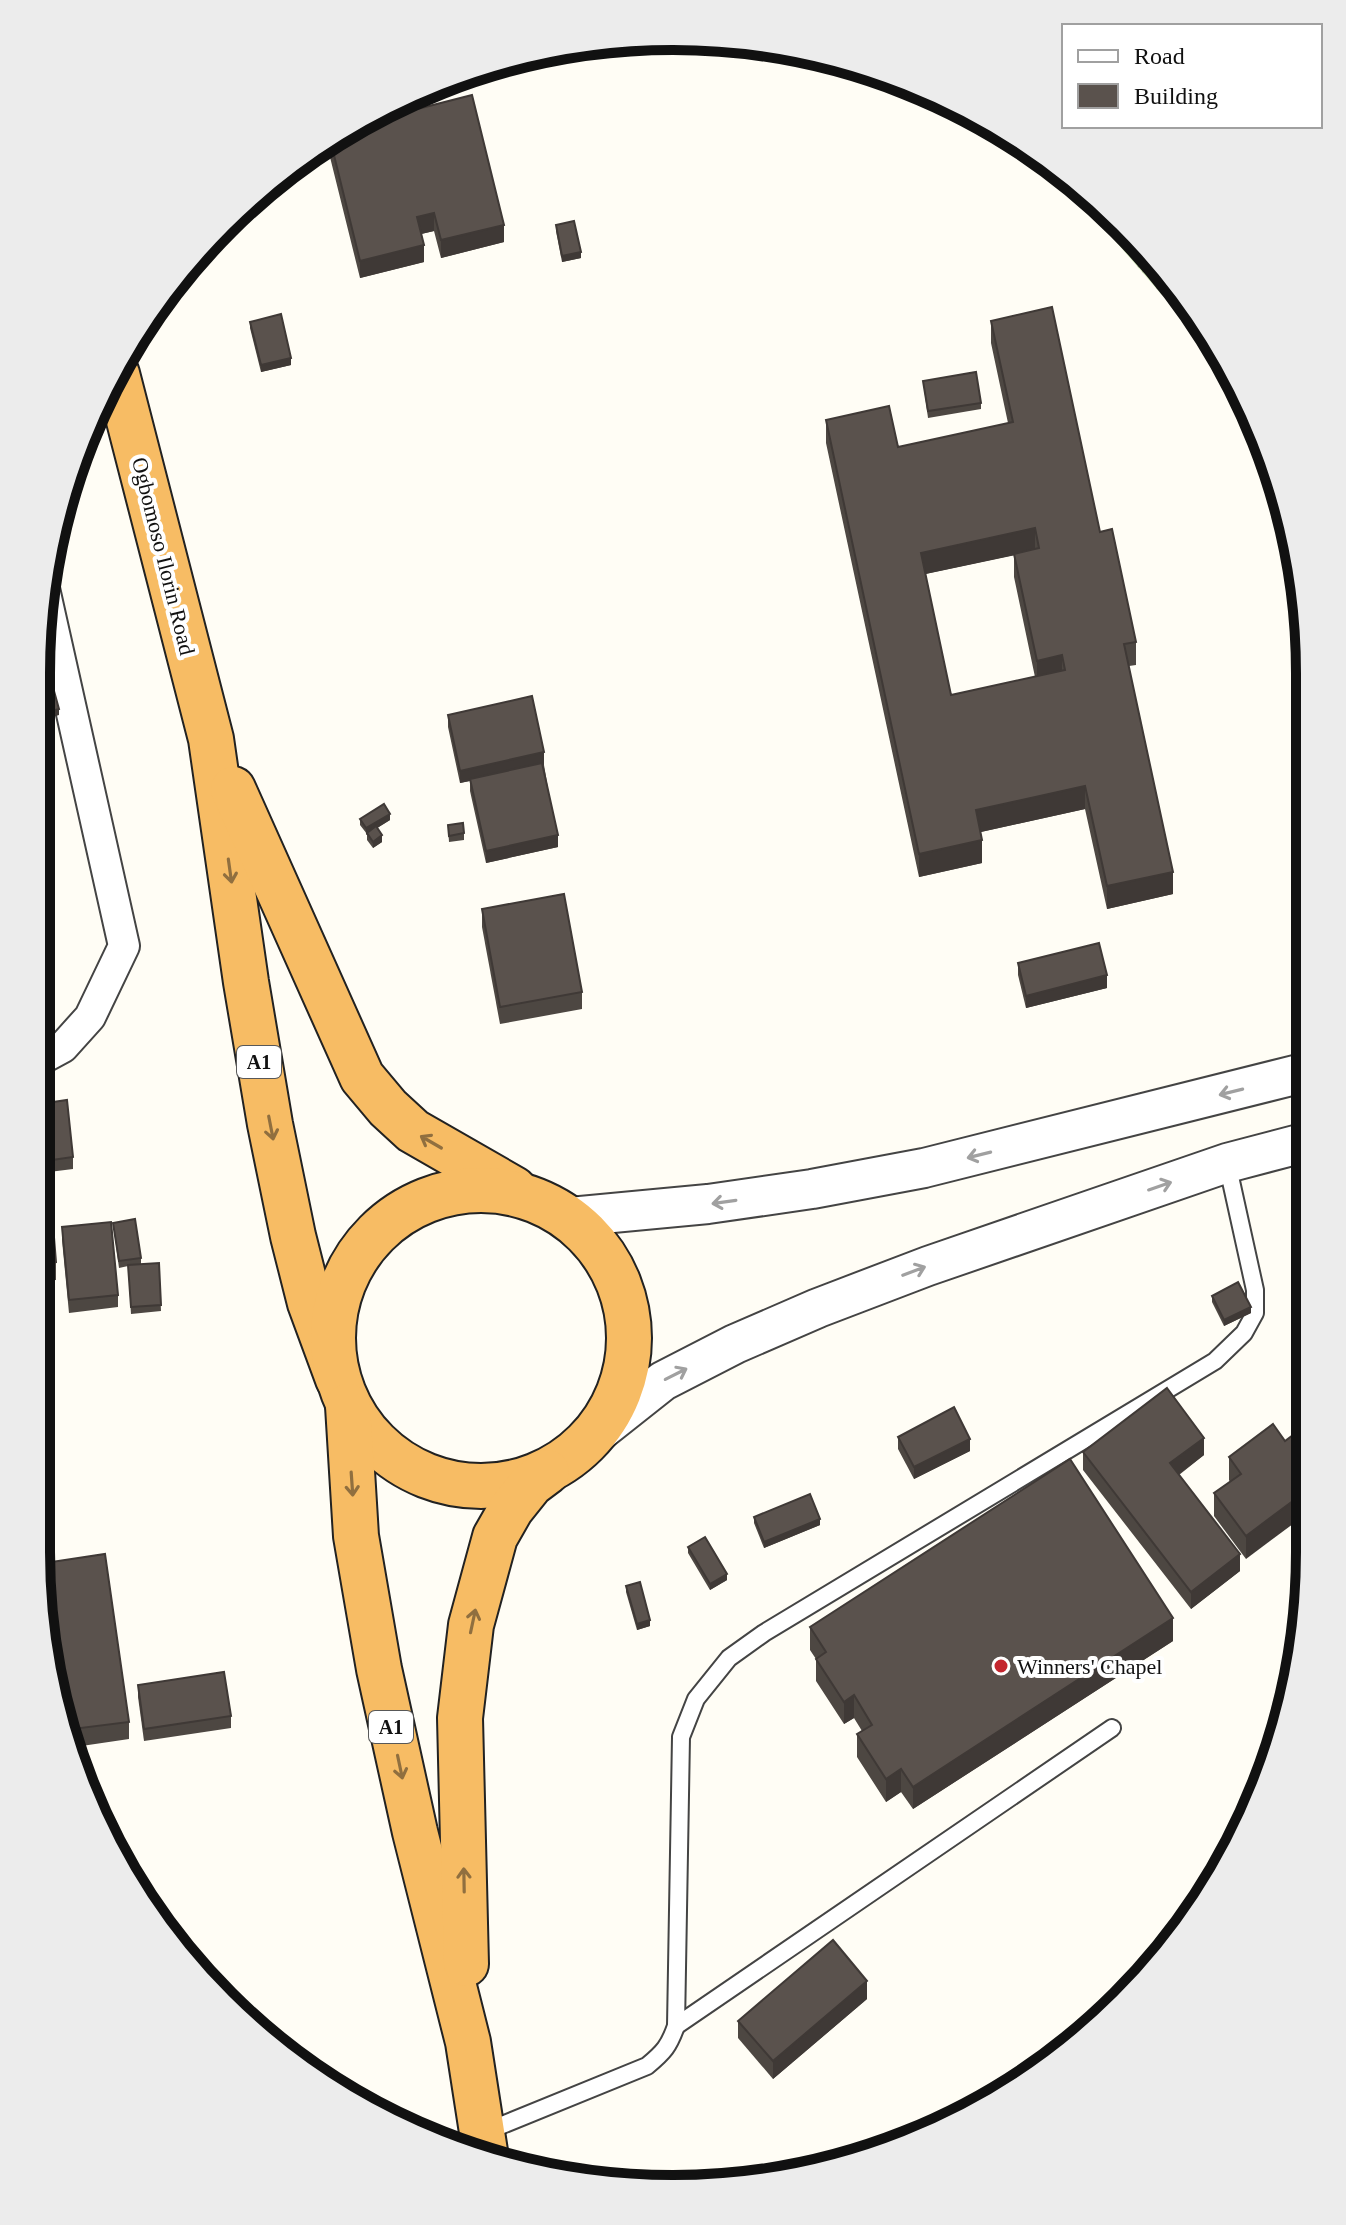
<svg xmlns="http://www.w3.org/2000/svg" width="1346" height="2225" font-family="'Times New Roman',serif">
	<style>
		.grass { fill: url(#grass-tufts) }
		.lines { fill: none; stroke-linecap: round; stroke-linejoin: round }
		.service-casing { stroke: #444; stroke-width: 20 }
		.minor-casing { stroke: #444; stroke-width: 34 }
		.tertiary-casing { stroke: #444; stroke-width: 42 }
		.trunk-casing { stroke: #222; stroke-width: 48 }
		.service { stroke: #fff; stroke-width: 16 }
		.minor { stroke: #fff; stroke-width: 30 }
		.tertiary { stroke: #fff; stroke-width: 38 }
		.trunk { stroke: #f7bc64; stroke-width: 44 }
		.wall { fill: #4d4742; fill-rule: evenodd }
		.shaded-wall { fill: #3f3936 }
		.building { fill: #5a524d; stroke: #3f3936; stroke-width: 2; fill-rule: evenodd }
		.oneway { stroke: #906f3f }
		.oneway2 { stroke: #a0a0a0 }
		.poi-dot { fill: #c4262e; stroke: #fff; stroke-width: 3 }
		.labels { text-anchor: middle; stroke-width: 8; stroke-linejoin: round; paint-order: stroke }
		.shield { fill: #fff; stroke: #585858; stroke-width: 2 }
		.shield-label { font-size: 20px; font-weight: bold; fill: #111 }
		.street-label { font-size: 22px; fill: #111; stroke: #fff }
		.poi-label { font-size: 22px; fill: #111; stroke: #fff; text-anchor: start }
		.rim { fill: none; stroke: #111; stroke-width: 10 }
	</style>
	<defs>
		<pattern id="grass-tufts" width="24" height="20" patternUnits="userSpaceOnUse" patternTransform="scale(2)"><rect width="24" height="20" fill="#d5ebbd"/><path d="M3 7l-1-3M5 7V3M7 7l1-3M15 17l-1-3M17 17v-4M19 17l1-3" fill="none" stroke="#b6c8a1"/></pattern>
	</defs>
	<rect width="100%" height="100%" fill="#fffdf5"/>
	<polygon class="grass" points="1043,157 1060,167 1152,253 1204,326 1161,294"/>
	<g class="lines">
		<g class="service-casing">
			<g id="service">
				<polyline points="676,2026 1112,1728"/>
				<path d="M485 2132 647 2066C664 2052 669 2046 676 2026L681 1737 696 1699 729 1658 764 1633 1215 1361 1244 1333 1255 1313V1290L1227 1163"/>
			</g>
		</g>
		<g class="minor-casing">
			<polyline id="minor" points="39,1060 63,1047 90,1017 124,946 43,584"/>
		</g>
		<g class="tertiary-casing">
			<g id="tertiary">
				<polyline points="570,1217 708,1204 812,1189 924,1168 1307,1072"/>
				<polyline points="591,1438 663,1381 735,1344 818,1308 928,1266 1227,1163 1307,1142"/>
			</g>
		</g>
		<g class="trunk-casing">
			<g id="trunk">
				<polyline points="117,374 211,739 246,982 270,1124 293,1236 310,1303 338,1379"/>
				<polyline points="233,789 362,1077 388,1108 413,1131 514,1189"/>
				<circle cx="481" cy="1338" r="148"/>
				<polyline points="348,1406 356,1536 379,1669 415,1832 468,2042 486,2158"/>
				<polyline points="466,1964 460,1718 471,1625 495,1537 511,1509 531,1484 547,1472"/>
			</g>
		</g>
		<use href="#service" class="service"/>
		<use href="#minor" class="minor"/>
		<use href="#tertiary" class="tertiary"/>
		<use href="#trunk" class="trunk"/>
	</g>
	<g class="wall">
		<polygon points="347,127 504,242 441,258 434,231 421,234 424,262 360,278 328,149 328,140"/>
		<polygon points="556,225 581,258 562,262 556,231"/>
		<path d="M991 321 1100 532 1136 642V665L1129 666 1173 894 1107 909 1085 809 981 832 982 863 919 877 826 443V420L898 447 1008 423 991 343ZM1014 555V577L1035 677 951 695 925 574Z"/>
		<polygon points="250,322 291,365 261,372 250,328"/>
		<polygon points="923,381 981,403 981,409 928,418"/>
		<polygon points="448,715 544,765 558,847 486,863 470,791 470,781 460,783 448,727"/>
		<polygon points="360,819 390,820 377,828 382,842 373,848 367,840 367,834 360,825"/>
		<polygon points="448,825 464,833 464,840 449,842"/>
		<polygon points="482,909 582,992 582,1009 500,1024 482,927"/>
		<polygon points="1018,963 1107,988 1026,1008 1018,975"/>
		<polygon points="39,1104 73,1157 73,1169 49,1172 56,1262 56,1280 38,1282"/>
		<polygon points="113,1223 141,1258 141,1264 159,1263 161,1311 131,1314 128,1266 119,1268"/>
		<polygon points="62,1227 118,1295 118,1307 69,1313 62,1240"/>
		<polygon points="1212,1296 1251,1313 1224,1326 1212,1302"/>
		<polygon points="1273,1424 1246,1559 1214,1516 1214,1493 1230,1482 1229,1480 1229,1457"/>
		<polygon points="898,1437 970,1451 914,1479 898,1449"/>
		<polygon points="1083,1452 1204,1455 1179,1475 1240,1571 1191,1609 1083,1470"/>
		<polygon points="754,1517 820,1525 764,1548 754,1523"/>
		<polygon points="688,1547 727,1580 710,1590 688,1553"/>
		<polygon points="38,1564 129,1722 129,1739 68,1748"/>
		<polygon points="626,1586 650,1626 637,1630 626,1592"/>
		<polygon points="810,1627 1173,1641 913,1809 901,1792 886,1802 857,1757 857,1734 862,1731 854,1718 844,1724 816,1681 816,1659 810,1650"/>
		<polygon points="138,1685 231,1716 231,1728 144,1741 138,1697"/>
		<polygon points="867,1999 773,2079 738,2038 738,2021"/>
	</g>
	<g class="shaded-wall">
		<polygon points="434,213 434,231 417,235 417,217"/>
		<polygon points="504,225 504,242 441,258 441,240"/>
		<polygon points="424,245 424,262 360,278 360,261"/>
		<polygon points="581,252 581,258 562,262 562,256"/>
		<polygon points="291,358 291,365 261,372 261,365"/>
		<polygon points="1035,528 1035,551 921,575 921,553"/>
		<polygon points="1062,655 1062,678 1037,684 1037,661"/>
		<polygon points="59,709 59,715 44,720 44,713"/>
		<polygon points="544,752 544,765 460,783 460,771"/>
		<polygon points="1085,786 1085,809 976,833 976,810"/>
		<polygon points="390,814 390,820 366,835 366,828"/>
		<polygon points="382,835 382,842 373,848 373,842"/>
		<polygon points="558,835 558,847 486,863 486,851"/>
		<polygon points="982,840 982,863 919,877 919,854"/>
		<polygon points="1173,872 1173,894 1107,909 1107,886"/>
		<polygon points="1107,975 1107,988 1026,1008 1026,996"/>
		<polygon points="1251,1307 1251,1313 1224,1326 1224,1320"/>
		<polygon points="1204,1438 1204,1455 1170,1481 1170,1463"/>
		<polygon points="970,1439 970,1451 914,1479 914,1467"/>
		<polygon points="1305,1492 1305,1515 1246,1559 1246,1536"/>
		<polygon points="820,1519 820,1525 764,1548 764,1542"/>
		<polygon points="1240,1554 1240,1571 1191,1609 1191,1592"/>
		<polygon points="727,1574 727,1580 710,1590 710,1584"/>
		<polygon points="1173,1618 1173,1641 913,1809 913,1787"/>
		<polygon points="650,1620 650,1626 637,1630 637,1624"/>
		<polygon points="854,1695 854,1718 844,1724 844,1702"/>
		<polygon points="901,1769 901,1792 886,1802 886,1779"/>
		<polygon points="867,1981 867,1999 773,2079 773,2061"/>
	</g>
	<g class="building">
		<polygon points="472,95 504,225 441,240 434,213 417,217 424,245 360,261 330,139 347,127"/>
		<polygon points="574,221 581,252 562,256 556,225"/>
		<path d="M1052 307 1100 532 1112 529 1136 642 1124 644 1173 872 1107 886 1085 786 976 810 982 840 919 854 826 420 889 406 898 447 1013 422 991 321ZM1035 528 1039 548 1014 554 1037 661 1062 655 1065 670 951 695 921 553Z"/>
		<polygon points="281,314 291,358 261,365 250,322"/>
		<polygon points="976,372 981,403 928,411 923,381"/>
		<polygon points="41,644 59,709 44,713 41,701"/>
		<polygon points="532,696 544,752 460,771 448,715"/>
		<polygon points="542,763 558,835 486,851 470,779"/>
		<polygon points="384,804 390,814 366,828 360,819"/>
		<polygon points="463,823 464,833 449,836 448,825"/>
		<polygon points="376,826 382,835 373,842 367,833"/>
		<polygon points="564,894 582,992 500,1007 482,909"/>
		<polygon points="1099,943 1107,975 1026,996 1018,963"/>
		<polygon points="67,1100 73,1157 38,1162 39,1104"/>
		<polygon points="38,1163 48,1163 56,1262 38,1264"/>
		<polygon points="135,1219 141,1258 119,1261 113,1223"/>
		<polygon points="111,1222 118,1295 69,1300 62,1227"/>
		<polygon points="159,1263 161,1305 131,1307 128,1265"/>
		<polygon points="1238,1282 1251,1307 1224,1320 1212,1296"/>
		<polygon points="1167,1388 1204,1438 1170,1463 1240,1554 1191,1592 1083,1452"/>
		<polygon points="954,1407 970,1439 914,1467 898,1437"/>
		<polygon points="1273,1424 1285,1441 1305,1426 1305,1492 1246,1536 1214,1493 1241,1474 1229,1457"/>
		<polygon points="1070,1459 1173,1618 913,1787 901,1769 886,1779 857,1734 872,1725 854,1695 844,1702 816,1659 826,1652 810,1627"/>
		<polygon points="810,1494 820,1519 764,1542 754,1517"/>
		<polygon points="705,1537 727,1574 710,1584 688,1547"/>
		<polygon points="105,1554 129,1722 65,1730 38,1564"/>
		<polygon points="640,1582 650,1620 637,1624 626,1586"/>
		<polygon points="224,1672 231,1716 144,1729 138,1685"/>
		<polygon points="833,1940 867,1981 773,2061 738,2021"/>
	</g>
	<defs><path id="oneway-shaft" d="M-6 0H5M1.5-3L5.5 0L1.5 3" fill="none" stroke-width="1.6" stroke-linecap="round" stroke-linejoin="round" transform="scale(2)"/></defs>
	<g class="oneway">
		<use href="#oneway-shaft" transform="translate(230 871) rotate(82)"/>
		<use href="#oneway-shaft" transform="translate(271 1128) rotate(79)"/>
		<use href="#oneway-shaft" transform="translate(431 1142) rotate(-150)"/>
		<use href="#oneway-shaft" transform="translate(352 1484) rotate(86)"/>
		<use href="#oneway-shaft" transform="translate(473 1621) rotate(-78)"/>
		<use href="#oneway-shaft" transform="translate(400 1767) rotate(78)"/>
		<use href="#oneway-shaft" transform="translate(464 1880) rotate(-91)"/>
	</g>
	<g class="oneway2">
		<use href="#oneway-shaft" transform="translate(1231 1092) rotate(166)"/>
		<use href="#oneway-shaft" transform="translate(979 1155) rotate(166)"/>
		<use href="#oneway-shaft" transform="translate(1160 1186) rotate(-19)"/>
		<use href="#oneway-shaft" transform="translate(724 1202) rotate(172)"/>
		<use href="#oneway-shaft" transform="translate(914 1271) rotate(-21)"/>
		<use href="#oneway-shaft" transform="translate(676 1374) rotate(-27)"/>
	</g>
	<circle class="poi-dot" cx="1001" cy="1666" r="8"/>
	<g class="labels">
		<g class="shield">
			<rect x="237" y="1046" width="44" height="32" rx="6"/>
			<rect x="369" y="1711" width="44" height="32" rx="6"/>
		</g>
		<g class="shield-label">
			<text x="259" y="1069">A1</text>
			<text x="391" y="1734">A1</text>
		</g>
		<g class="street-label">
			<text transform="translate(164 556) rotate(76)" y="8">Ogbomoso Ilorin Road</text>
		</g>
		<g class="poi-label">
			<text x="1017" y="1674">Winners' Chapel</text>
		</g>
	</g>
	<path d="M0 0H1346V2225H0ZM673 50H673A623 623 0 0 1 1296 673V1552A623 623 0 0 1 673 2175H673A623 623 0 0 1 50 1552V673A623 623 0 0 1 673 50Z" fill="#ececec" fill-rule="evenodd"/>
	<path class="rim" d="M673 50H673A623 623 0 0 1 1296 673V1552A623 623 0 0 1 673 2175H673A623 623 0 0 1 50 1552V673A623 623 0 0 1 673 50Z"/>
	<rect x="1062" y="24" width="260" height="104" fill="#ffffff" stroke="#a0a0a0" stroke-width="2"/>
	<rect x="1078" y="50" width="40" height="12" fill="#ffffff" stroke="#a0a0a0" stroke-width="2"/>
	<text x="1134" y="64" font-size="24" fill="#111111">Road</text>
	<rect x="1078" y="84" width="40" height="24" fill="#5a524d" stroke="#a0a0a0" stroke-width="2"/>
	<text x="1134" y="104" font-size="24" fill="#111111">Building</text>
</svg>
